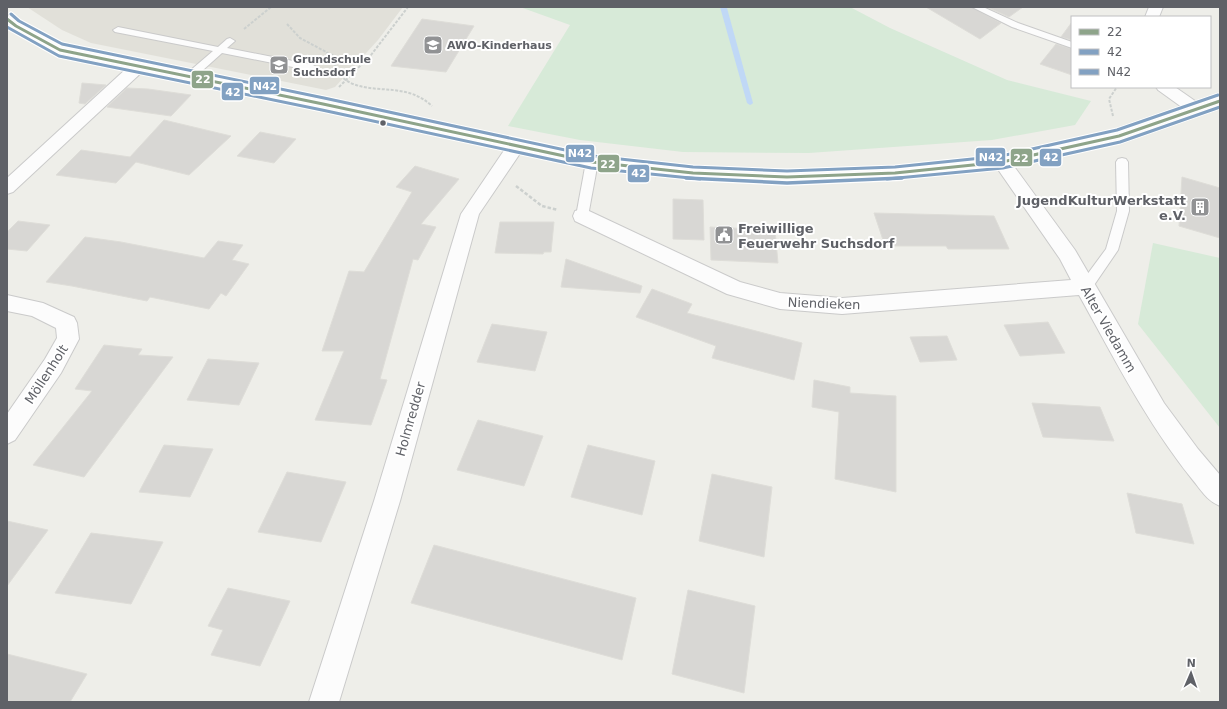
<svg xmlns="http://www.w3.org/2000/svg" width="1227" height="709" font-family="'DejaVu Sans',sans-serif">
	<style>
		.education { fill: #e1e0d9 }
		.green { fill: #d7ead8 }
		.lines { fill: none; stroke-linecap: round; stroke-linejoin: round }
		.stream { fill: #c0d8f6; fill-rule: evenodd }
		.building { fill: #d8d7d4; stroke: #deddd8 }
		.lane-casing { stroke: #cacaca; stroke-width: 2 }
		.street-casing { stroke: #cacaca; stroke-width: 2 }
		.path-far1 { stroke: #ccd0ce; stroke-width: 2; stroke-dasharray: 3 1.5; stroke-linecap: butt }
		.path { stroke: #ccd0ce; stroke-width: 2.5; stroke-dasharray: 3.5 2; stroke-linecap: butt }
		.lane { fill: #fcfcfc; fill-rule: evenodd }
		.street { fill: #fcfcfc; fill-rule: evenodd }
		.bus-1-casing { stroke: #fff; stroke-width: 5 }
		.bus-2-far1-casing { stroke: #fff; stroke-width: 5 }
		.bus-2-casing { stroke: #fff; stroke-width: 6 }
		.bus-3-casing { stroke: #fff; stroke-width: 5 }
		.bus-1 { stroke: #8ea48a; stroke-width: 3 }
		.bus-2-far1 { stroke: #82a1c2; stroke-width: 3 }
		.bus-2 { stroke: #82a1c2; stroke-width: 3.5 }
		.bus-3 { stroke: #82a1c2; stroke-width: 3 }
		.bus-dot { fill: #5f6167; stroke: #fff; stroke-width: 1.5 }
		.labels { text-anchor: middle; stroke-width: 4; stroke-linejoin: round; paint-order: stroke }
		.far-poi-label { font-size: 11px; font-weight: bold; fill: #5f6167; stroke: #fff; text-anchor: start }
		.poi-label { font-size: 13px; font-weight: bold; fill: #5f6167; stroke: #fff; text-anchor: end }
		.street-label { font-size: 13px; fill: #5f6167; stroke: #fff }
		.line-badge { stroke: #fff; stroke-width: 1.5 }
		.badge-label { font-size: 11px; text-anchor: middle; font-weight: bold; fill: #fff }
	</style>
	<rect width="100%" height="100%" fill="#eeeee9"/>
	<polygon class="education" points="27,7 403,7 378,40 335,87 326,90 91,43 62,30"/>
	<g class="green">
		<polygon points="520,7 850,7 890,28 1007,80 1091,101 1075,125 992,140 809,153 683,152 580,140 508,126 570,25"/>
		<polygon points="1153,243 1220,258 1220,428 1138,324"/>
	</g>
	<g class="lines">
		<polygon class="stream" points="720,7 727,8 753,103 752,104 750,105 747,103"/>
	</g>
	<g class="building">
		<polygon points="926,7 971,7 1001,23 980,39"/>
		<polygon points="987,7 1023,7 1009,17"/>
		<polygon points="422,19 474,26 446,72 391,66"/>
		<polygon points="1072,22 1072,40 1061,37"/>
		<polygon points="1056,44 1072,49 1072,75 1040,64"/>
		<polygon points="82,83 106,85 85,104 79,103"/>
		<polygon points="127,88 148,89 191,95 171,116 107,107"/>
		<polygon points="164,120 231,136 189,175 136,162 116,183 56,175 81,150 130,157"/>
		<polygon points="260,132 296,139 274,163 237,156"/>
		<polygon points="415,166 459,179 421,224 436,227 418,260 413,259 380,379 387,380 371,425 315,420 344,351 322,351 349,271 364,272 412,192 396,187"/>
		<polygon points="1182,177 1220,188 1220,238 1179,226"/>
		<polygon points="673,199 703,200 704,240 673,239"/>
		<polygon points="874,213 994,216 1009,249 948,249 946,246 885,246"/>
		<polygon points="18,221 50,225 27,251 7,249 7,232"/>
		<polygon points="500,222 554,222 551,252 544,252 543,254 495,253"/>
		<polygon points="710,227 775,230 778,263 711,260"/>
		<polygon points="85,237 121,242 204,258 218,241 243,245 232,260 249,264 226,296 221,293 209,309 150,297 147,301 72,286 46,282"/>
		<polygon points="566,259 642,286 640,293 561,287"/>
		<polygon points="652,289 692,304 687,313 802,343 794,380 712,358 716,346 636,317"/>
		<polygon points="1048,322 1065,353 1020,356 1004,325"/>
		<polygon points="492,324 547,332 535,371 477,362"/>
		<polygon points="947,336 957,360 920,362 910,337"/>
		<polygon points="104,345 142,349 138,355 173,357 84,477 33,465 92,391 75,389"/>
		<polygon points="208,359 259,363 239,405 187,400"/>
		<polygon points="814,380 850,387 850,393 896,396 896,492 835,479 839,412 812,407"/>
		<polygon points="1032,403 1100,407 1114,441 1043,437"/>
		<polygon points="478,420 543,436 524,486 457,470"/>
		<polygon points="164,445 213,449 190,497 139,492"/>
		<polygon points="588,445 655,461 642,515 571,497"/>
		<polygon points="287,472 346,482 321,542 258,532"/>
		<polygon points="712,474 772,487 764,557 699,541"/>
		<polygon points="1127,493 1182,504 1194,544 1136,533"/>
		<polygon points="7,521 48,530 7,586"/>
		<polygon points="91,533 163,542 131,604 55,593"/>
		<polygon points="434,545 636,598 622,660 411,603"/>
		<polygon points="228,588 290,601 260,666 211,655 223,630 208,626"/>
		<polygon points="688,590 755,606 744,693 672,674"/>
		<polygon points="7,654 87,674 70,702 7,702"/>
	</g>
	<g class="lines">
		<g class="lane-casing">
			<g id="lane">
				<polygon points="972,7 983,7 1018,23 1072,42 1072,48 1012,27"/>
				<polygon points="118,27 218,47 227,39 230,38 235,41 227,48 313,65 318,68 313,71 222,53 193,79 189,80 184,77 185,75 213,51 115,32 113,30"/>
				<polygon points="592,158 596,159 598,162 588,216 586,219 582,220 578,219 576,216 586,162 588,159"/>
				<polygon points="1122,158 1126,159 1128,162 1129,211 1118,250 1090,291 1085,292 1080,291 1078,287 1106,249 1117,211 1116,162 1118,159"/>
			</g>
		</g>
		<g class="street-casing">
			<g id="street">
				<polygon points="1149,7 1163,7 1159,17 1145,17"/>
				<path d="M7 15 12 16 21 23 65 46 592 156 693 167 787 171 895 167 1002 156 1115 131 1183 108 1158 90 1156 87H1175L1198 103 1220 96V106L1125 140 1013 165 1075 250 1164 403 1198 449 1220 475V506C1207 501 1201 490 1192 479 1147 423 1114 358 1079 295L842 314 780 309 727 294 575 221 573 216 575 211 582 209 589 211 740 282 780 293 842 298 1071 280 1060 259 997 168 895 179 787 183 693 179 592 168 521 152 479 214 400 501 339 702H309L374 501 461 214 505 149 142 72 13 192 7 194V178L127 68 55 53 7 26Z"/>
				<polygon points="7,295 43,303 74,317 77,323 79,339 61,373 15,440 7,444 7,414 45,359 57,338 56,328 32,316 7,311"/>
			</g>
		</g>
		<g class="path-far1">
			<polyline points="287,24 300,38 328,53"/>
			<polyline points="244,29 271,7"/>
			<polyline points="326,53 336,56 335,68 338,72"/>
			<path d="M332 71C340 74 345 81 353 84 381 94 407 83 432 106"/>
			<polyline points="339,87 371,55 408,7"/>
			<polyline points="1113,116 1109,99 1117,87"/>
		</g>
		<polyline class="path" points="516,186 542,206 558,210"/>
		<use href="#lane" class="lane"/>
		<use href="#street" class="street"/>
		<g class="bus-1-casing">
			<polyline id="bus-1" points="7,19 16,26 60,50 323,104 592,162 693,173 787,177 895,173 1002,162 1119,136 1220,101"/>
		</g>
		<g class="bus-2-far1-casing">
			<g id="bus-2-far1">
				<polyline points="7,27 59,56 322,110 591,168 700,179"/>
				<polyline points="887,179 1003,168 1120,142 1220,107"/>
			</g>
		</g>
		<g class="bus-2-casing">
			<polyline id="bus-2" points="686,178 787,183 902,178"/>
		</g>
		<g class="bus-3-casing">
			<polyline id="bus-3" points="11,14 19,21 62,44 324,98 593,156 693,167 787,171 895,167 1001,156 1117,130 1218,95"/>
		</g>
		<use href="#bus-1" class="bus-1"/>
		<use href="#bus-2-far1" class="bus-2-far1"/>
		<use href="#bus-2" class="bus-2"/>
		<use href="#bus-3" class="bus-3"/>
	</g>
	<defs>
		<g id="school-square" transform="scale(1)"><rect x="-9" y="-9" width="18" height="18" rx="4" fill="#919294" stroke="#fff"/><path d="M0-5L7-2L0 1L-7-2ZM-4 1L0 2.5L4 1V4Q0 6-4 4Z" fill="#fff"/></g>
		<g id="building-square" transform="scale(1)"><rect x="-9" y="-9" width="18" height="18" rx="4" fill="#919294" stroke="#fff"/><path d="M-4-6H4V6H1V3H-1V6H-4ZM-2.5-4.3h1.7v1.8h-1.7ZM.8-4.3h1.7v1.8H.8ZM-2.5-1h1.7V.8h-1.7ZM.8-1h1.7V.8H.8Z" fill="#fff"/></g>
		<g id="civic-square" transform="scale(1)"><rect x="-9" y="-9" width="18" height="18" rx="4" fill="#919294" stroke="#fff"/><path d="M-.6-6.5H3V-4.5H.6V-3L4-1V1h2V6H-6V1h2V-1L-.6-3ZM-1.2 2.5V6h2.4V2.5Z" fill="#fff"/></g>
	</defs>
	<g fill-rule="evenodd">
		<use href="#school-square" x="433" y="45"/>
		<use href="#school-square" x="279" y="65"/>
		<use href="#building-square" x="1200" y="207"/>
		<use href="#civic-square" x="724" y="235"/>
	</g>
	<circle class="bus-dot" cx="383" cy="123" r="3.5"/>
	<g class="labels">
		<g class="far-poi-label">
			<text x="447" y="49">AWO-Kinderhaus</text>
			<text x="293" y="63">Grundschule<tspan x="293" dy="13">Suchsdorf</tspan></text>
		</g>
		<g class="poi-label">
			<text x="1186" y="205">JugendKulturWerkstatt<tspan x="1186" dy="15">e.V.</tspan></text>
			<text x="738" y="233" text-anchor="start">Freiwillige<tspan x="738" dy="15">Feuerwehr Suchsdorf</tspan></text>
		</g>
		<g class="street-label">
			<text transform="translate(824 303) rotate(2)" y="5">Niendieken</text>
			<text transform="translate(1109 329) rotate(60)" y="5">Alter Viedamm</text>
			<text transform="translate(46 374) rotate(-57)" y="5">Möllenholt</text>
			<text transform="translate(410 419) rotate(-74)" y="5">Holmredder</text>
		</g>
	</g>
	<g class="line-badge">
		<rect x="191" y="70" width="23" height="19" rx="4" fill="#8ea48a"/>
		<rect x="249" y="76" width="31" height="19" rx="4" fill="#82a1c2"/>
		<rect x="221" y="82" width="23" height="19" rx="4" fill="#82a1c2"/>
		<rect x="565" y="144" width="30" height="19" rx="4" fill="#82a1c2"/>
		<rect x="975" y="147" width="31" height="20" rx="4" fill="#82a1c2"/>
		<rect x="1039" y="148" width="23" height="19" rx="4" fill="#82a1c2"/>
		<rect x="1010" y="148" width="23" height="19" rx="4" fill="#8ea48a"/>
		<rect x="597" y="154" width="23" height="19" rx="4" fill="#8ea48a"/>
		<rect x="627" y="164" width="23" height="19" rx="4" fill="#82a1c2"/>
	</g>
	<g class="badge-label">
		<text x="203" y="83">22</text>
		<text x="265" y="90">N42</text>
		<text x="233" y="96">42</text>
		<text x="580" y="157">N42</text>
		<text x="991" y="161">N42</text>
		<text x="1051" y="161">42</text>
		<text x="1021" y="162">22</text>
		<text x="608" y="168">22</text>
		<text x="639" y="177">42</text>
	</g>
	<rect width="1227" height="709" fill="none" stroke="#5f6167" stroke-width="16"/>
	<rect x="1071" y="16" width="140" height="72" fill="#ffffff" stroke="#bfc0c2"/>
	<rect x="1079" y="29" width="20" height="6" fill="#8ea48a" stroke="#bfc0c2"/>
	<text x="1107" y="36" font-size="12" fill="#5f6167">22</text>
	<rect x="1079" y="49" width="20" height="6" fill="#82a1c2" stroke="#bfc0c2"/>
	<text x="1107" y="56" font-size="12" fill="#5f6167">42</text>
	<rect x="1079" y="69" width="20" height="6" fill="#82a1c2" stroke="#bfc0c2"/>
	<text x="1107" y="76" font-size="12" fill="#5f6167">N42</text>
	<g transform="translate(1191 673) rotate(2)" stroke="#ffffff" stroke-width="3" paint-order="stroke">
	<path d="M0-3L7 15L0 10L-7 15Z" fill="#5f6167"/>
	<text y="-6" font-size="11" font-weight="bold" text-anchor="middle" fill="#5f6167">N</text>
	</g>
</svg>
